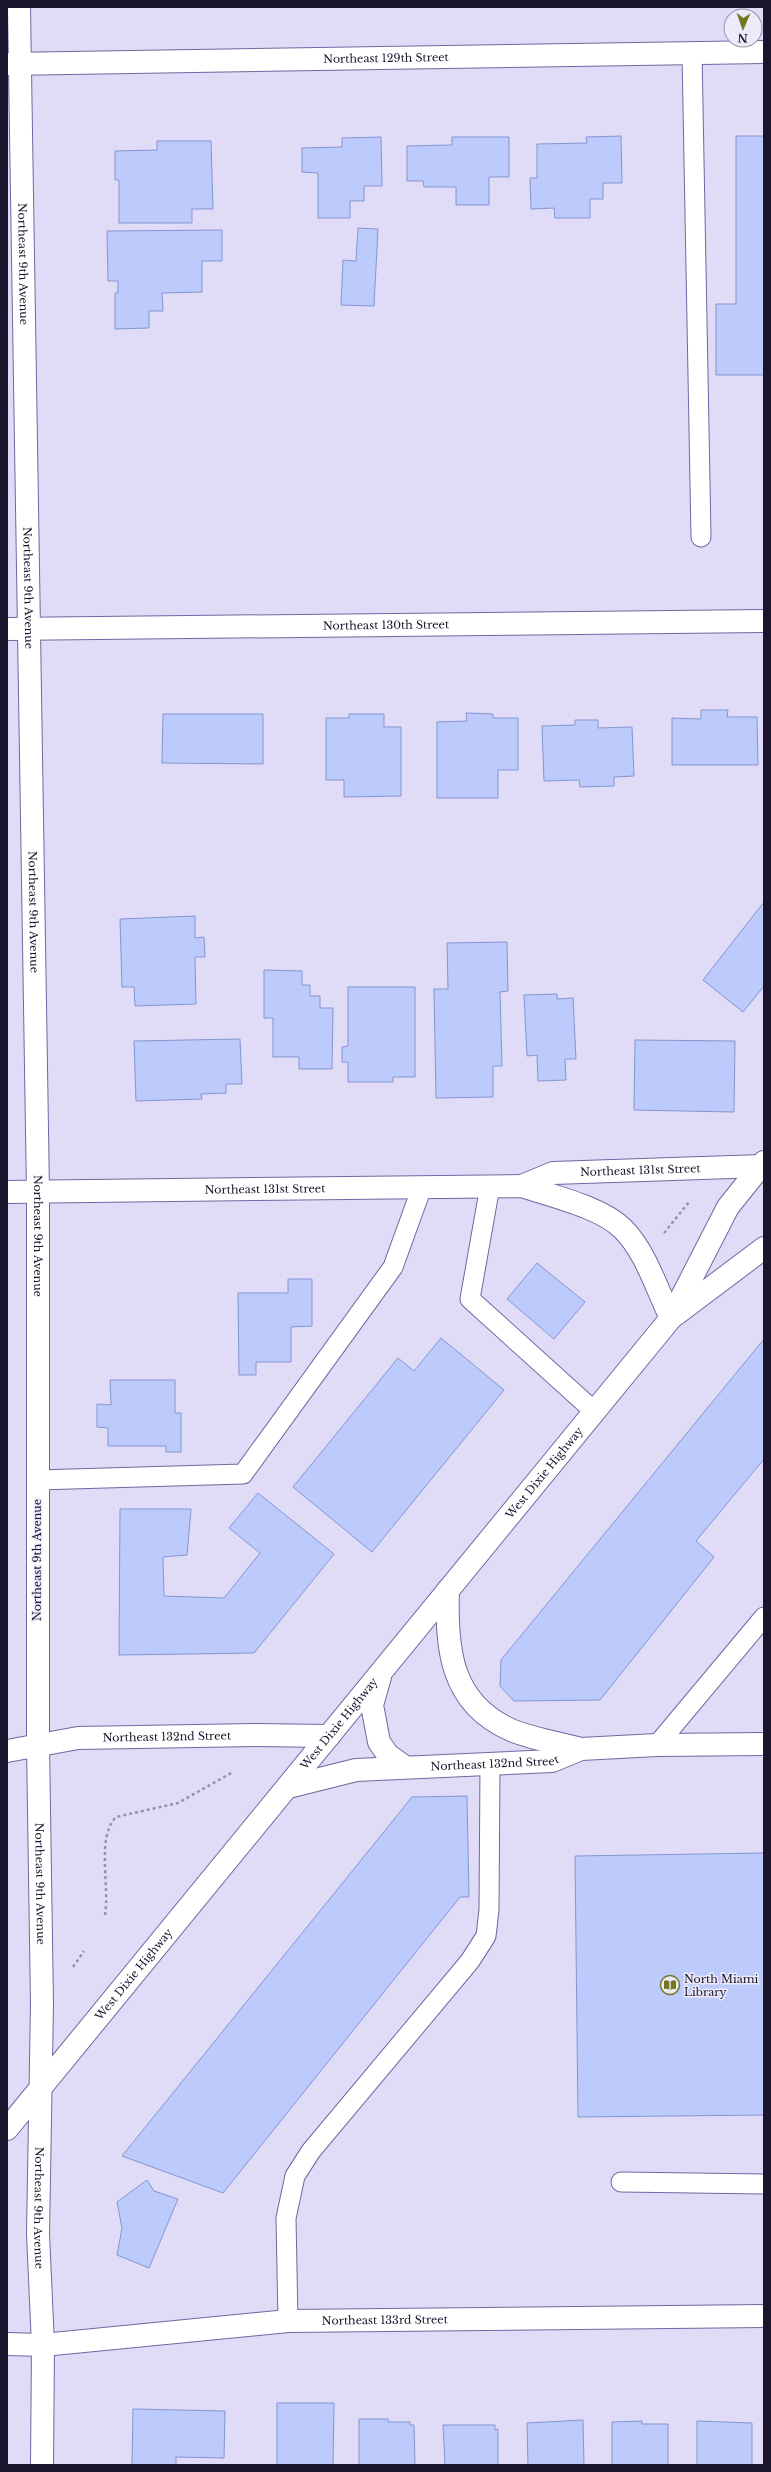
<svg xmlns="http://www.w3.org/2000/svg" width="771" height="2472" font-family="'Libre Baskerville',serif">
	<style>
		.building { fill: #bccafc; stroke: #8595d1 }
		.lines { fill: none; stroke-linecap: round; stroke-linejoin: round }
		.lane-casing { stroke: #7266a1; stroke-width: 21 }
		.street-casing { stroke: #7266a1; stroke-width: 24 }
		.secondary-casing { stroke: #7266a1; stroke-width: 24 }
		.path { stroke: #9691ab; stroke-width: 2.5; stroke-dasharray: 3 3; stroke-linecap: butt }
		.lane { stroke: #fff; stroke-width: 19 }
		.street { stroke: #fff; stroke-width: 22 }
		.secondary { stroke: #fff; stroke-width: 22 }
		.labels { text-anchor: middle; stroke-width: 3; stroke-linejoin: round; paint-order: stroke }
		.street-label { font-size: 11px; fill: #1a152c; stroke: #edebf9 }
		.poi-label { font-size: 11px; fill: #1a152c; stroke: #edebf9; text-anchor: start }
	</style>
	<rect width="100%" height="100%" fill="#e0dcf7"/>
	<g class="building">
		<polygon points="621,136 622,183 603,183 603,199 590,199 590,218 555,218 554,208 531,209 530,178 537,178 537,144 587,143 586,137"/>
		<polygon points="736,136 764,136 764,375 716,375 716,304 736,304"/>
		<polygon points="381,137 382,186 364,186 364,201 350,201 350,218 318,218 318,173 302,172 302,148 342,147 342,138"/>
		<polygon points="452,137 509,137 509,177 489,177 489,205 456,205 456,187 424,187 423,181 407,181 407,146 452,145"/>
		<polygon points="157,141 211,141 213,209 192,209 192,223 119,223 119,180 115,180 115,151 157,150"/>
		<polygon points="358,228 378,229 374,306 341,305 343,260 356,261"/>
		<polygon points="222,230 222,261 202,261 202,292 162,293 163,311 149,311 149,328 115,329 115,293 118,293 118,281 108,281 107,231"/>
		<polygon points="701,710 728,710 727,717 757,717 758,765 672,765 672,718 701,719"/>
		<polygon points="466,713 493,714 493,718 518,718 518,770 498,770 498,798 437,798 437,722 467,721"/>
		<polygon points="163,714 263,714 263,764 162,763"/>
		<polygon points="349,714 384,714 384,727 401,727 401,796 344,797 344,780 326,780 326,718 349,718"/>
		<polygon points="575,720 598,720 598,728 632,727 634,776 614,777 614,786 580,787 579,780 544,781 542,726 575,725"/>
		<polygon points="764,902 764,986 743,1012 703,980"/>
		<polygon points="195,916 195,938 204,937 205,957 195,957 196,1004 135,1006 134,987 122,987 120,919"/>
		<polygon points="507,942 508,991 500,992 502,1066 493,1066 493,1097 436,1098 434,989 448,989 447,943"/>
		<polygon points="264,970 302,971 302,985 310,985 310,996 320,996 320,1008 333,1008 332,1069 299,1069 299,1057 273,1057 273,1018 264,1018"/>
		<polygon points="348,987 415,987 415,1077 393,1077 393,1082 348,1082 348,1062 342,1062 342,1047 348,1046"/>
		<polygon points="557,994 557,999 573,998 576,1059 565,1059 566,1080 538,1081 537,1055 527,1056 524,995"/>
		<polygon points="240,1039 242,1084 226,1084 226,1093 201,1094 202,1099 136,1101 134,1041"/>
		<polygon points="635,1040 735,1041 734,1112 634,1110"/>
		<polygon points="537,1263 585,1302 554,1339 507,1299"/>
		<polygon points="288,1279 312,1279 312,1326 291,1327 291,1362 256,1362 256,1375 239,1375 238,1293 288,1293"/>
		<polygon points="441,1338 504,1390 372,1552 293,1487 398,1358 414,1371"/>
		<polygon points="764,1339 764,1459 696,1541 714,1557 600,1700 514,1701 500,1686 501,1660"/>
		<polygon points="110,1380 175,1380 175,1413 181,1413 181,1452 166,1452 166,1446 108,1446 108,1428 97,1427 97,1404 111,1405"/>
		<polygon points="258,1493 334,1554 254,1653 119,1655 120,1509 191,1509 187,1555 163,1557 164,1596 224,1598 260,1553 229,1528"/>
		<polygon points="467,1796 469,1897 460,1897 223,2193 122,2156 412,1797"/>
		<polygon points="764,1853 764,2115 578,2117 575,1856"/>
		<polygon points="147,2180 154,2191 178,2199 149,2268 117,2255 122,2228 117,2202"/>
		<polygon points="277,2403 334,2403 333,2465 277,2465"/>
		<polygon points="133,2409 225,2411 224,2458 176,2457 176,2465 132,2465"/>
		<polygon points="359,2419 388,2419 388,2422 410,2422 410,2425 414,2425 415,2465 359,2465"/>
		<polygon points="583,2420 584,2465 528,2465 527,2423"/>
		<polygon points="642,2421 642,2424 668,2424 668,2465 612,2465 612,2422"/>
		<polygon points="697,2421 752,2423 752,2465 697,2465"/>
		<polygon points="443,2425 495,2425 495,2430 498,2429 498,2465 445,2465"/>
	</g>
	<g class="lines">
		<g class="lane-casing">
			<g id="lane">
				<polyline points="692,52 701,537"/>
				<polyline points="490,1186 470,1299 595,1412"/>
				<polyline points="37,1480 243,1474 393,1267 422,1187"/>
				<polyline points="657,1745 764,1617"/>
				<polyline points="621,2182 764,2184"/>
				<polyline points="288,2321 286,2218 295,2176 311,2151 470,1961 486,1936 489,1910 490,1766"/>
			</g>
		</g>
		<g class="street-casing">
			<g id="street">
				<path id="s1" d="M19 7 38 1192V1744L42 2004 38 2234 43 2345 42 2465"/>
				<path id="s2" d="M7 64 764 52"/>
				<path id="s3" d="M7 629 764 621"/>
				<path id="s4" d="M522 1186 553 1173 762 1166"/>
				<path id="s5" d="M7 1192 522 1186C552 1196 601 1207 623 1229 646 1252 657 1290 671 1318"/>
				<path d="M448 1590C446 1648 450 1703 511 1730 533 1739 559 1743 581 1749"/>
				<path id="s6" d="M7 1751 78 1738 255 1735 329 1736"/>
				<path id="s7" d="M288 1787 356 1770 552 1761 581 1749 657 1745 764 1744"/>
				<path id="s8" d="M7 2344 43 2345 288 2321 764 2316"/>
			</g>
		</g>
		<g class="secondary-casing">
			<g id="secondary">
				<polyline points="675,1315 764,1248"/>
				<polyline points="380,1677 372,1705 379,1742 388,1755 405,1767"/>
				<path id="s9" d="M7 2129 671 1318 728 1207 764 1162"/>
			</g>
		</g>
		<g class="path">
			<polyline points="664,1233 689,1202"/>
			<path d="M105 1915C110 1886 96 1838 116 1817L178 1803 233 1772"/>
			<polyline points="73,1967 84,1951"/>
		</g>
		<use href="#lane" class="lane"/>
		<use href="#street" class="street"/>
		<use href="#secondary" class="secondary"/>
	</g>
	<defs>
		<g id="library-ring" transform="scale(1)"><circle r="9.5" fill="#edebf9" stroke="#737820" stroke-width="1.5"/><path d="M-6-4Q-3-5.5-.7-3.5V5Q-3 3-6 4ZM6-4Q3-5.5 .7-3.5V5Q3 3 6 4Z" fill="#737820"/></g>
	</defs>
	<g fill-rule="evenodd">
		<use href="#library-ring" x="670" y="1985"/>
	</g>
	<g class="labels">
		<g class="street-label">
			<text dy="4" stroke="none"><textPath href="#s2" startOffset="379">Northeast 129th Street</textPath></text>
			<text dy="4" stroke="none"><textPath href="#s1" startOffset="257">Northeast 9th Avenue</textPath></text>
			<text dy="4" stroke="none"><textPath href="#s1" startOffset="581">Northeast 9th Avenue</textPath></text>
			<text dy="4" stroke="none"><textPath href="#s3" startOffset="379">Northeast 130th Street</textPath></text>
			<text dy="4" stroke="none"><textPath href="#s1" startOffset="905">Northeast 9th Avenue</textPath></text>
			<text dy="4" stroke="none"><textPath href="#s4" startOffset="121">Northeast 131st Street</textPath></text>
			<text dy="4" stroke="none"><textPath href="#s5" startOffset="258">Northeast 131st Street</textPath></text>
			<text dy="4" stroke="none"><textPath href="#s1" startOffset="1229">Northeast 9th Avenue</textPath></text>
			<text dy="4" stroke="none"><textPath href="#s9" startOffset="848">West Dixie Highway</textPath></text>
			<text transform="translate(37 1560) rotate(-90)" y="4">Northeast 9th Avenue</text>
			<text dy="4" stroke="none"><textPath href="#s9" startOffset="524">West Dixie Highway</textPath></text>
			<text dy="4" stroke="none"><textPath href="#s6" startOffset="161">Northeast 132nd Street</textPath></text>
			<text dy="4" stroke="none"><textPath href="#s7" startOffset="209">Northeast 132nd Street</textPath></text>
			<text dy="4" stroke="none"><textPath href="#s1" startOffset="1877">Northeast 9th Avenue</textPath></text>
			<text dy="4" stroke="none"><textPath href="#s9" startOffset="200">West Dixie Highway</textPath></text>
			<text dy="4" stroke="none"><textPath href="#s1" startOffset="2201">Northeast 9th Avenue</textPath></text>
			<text dy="4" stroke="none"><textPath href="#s8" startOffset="379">Northeast 133rd Street</textPath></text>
		</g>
		<g class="poi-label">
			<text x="684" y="1983">North Miami<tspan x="684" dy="13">Library</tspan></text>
		</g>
	</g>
	<rect width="771" height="2472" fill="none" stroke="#1a152c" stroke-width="16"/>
	<g transform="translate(743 28) rotate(182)"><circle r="19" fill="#edebf9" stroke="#9995a7"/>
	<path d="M0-3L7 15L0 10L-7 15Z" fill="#737820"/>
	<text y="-6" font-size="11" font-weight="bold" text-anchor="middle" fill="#1a152c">N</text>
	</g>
</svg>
